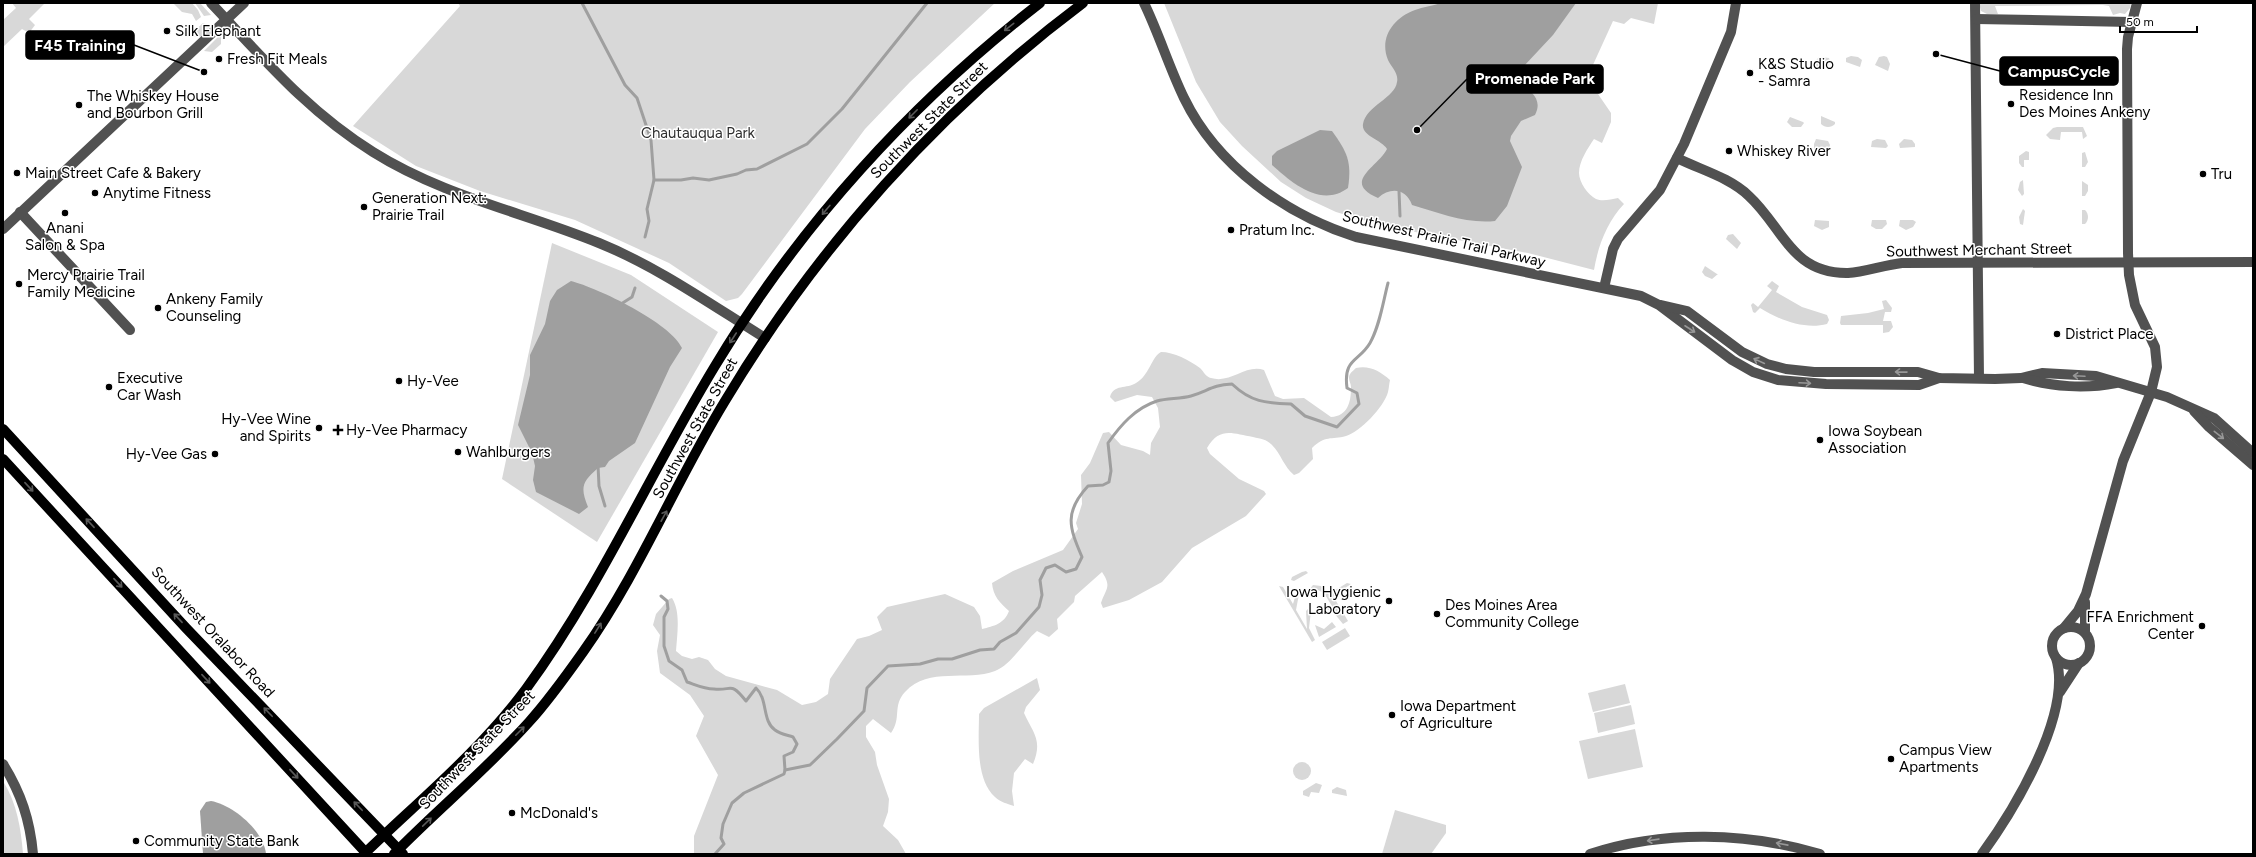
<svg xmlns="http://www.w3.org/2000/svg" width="2256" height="857" font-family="Figtree,sans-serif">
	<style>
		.green { fill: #d8d8d8 }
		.water { fill: #9f9f9f }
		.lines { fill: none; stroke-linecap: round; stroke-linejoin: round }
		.stream { stroke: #9f9f9f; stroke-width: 3 }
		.minor { stroke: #515151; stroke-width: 10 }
		.major { stroke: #000; stroke-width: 10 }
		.oneway { stroke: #595959 }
		.oneway2 { stroke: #979797 }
		.poi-dot { fill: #000; stroke: #fff; stroke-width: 1.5 }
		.labels { text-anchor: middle; stroke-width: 3; stroke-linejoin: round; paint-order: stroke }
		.poi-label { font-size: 15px; fill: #000; stroke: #fff; text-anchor: start }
		.street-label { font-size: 15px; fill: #000; stroke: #fff }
		.park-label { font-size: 15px; fill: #2f2f2f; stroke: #fff }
		.leader { fill: none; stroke: #000; stroke-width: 1.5 }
		.callout-dot { fill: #000; stroke: #fff; stroke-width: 1.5 }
		.callout { fill: #000; stroke: #000; stroke-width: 1.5 }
		.callout-label { font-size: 16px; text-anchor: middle; font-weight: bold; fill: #fff }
	</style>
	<rect width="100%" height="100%" fill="#fff"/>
	<g class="green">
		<polygon points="12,3 45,3 29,19 35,25 29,33 22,29 3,47 3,20 16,8"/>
		<polygon points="173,3 192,3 198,10 201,17 196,21 192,14 182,12"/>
		<polygon points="195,3 200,3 211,15 204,16"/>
		<polygon points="458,3 995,3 910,82 865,129 742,294 738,298 726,301 669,263 575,220 480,191 416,166 353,126 460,6"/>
		<path d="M1164 3H1658L1654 24 1631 18 1624 24 1613 21 1587 78 1611 113V122L1602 143 1594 139C1588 148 1579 161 1579 173 1579 182 1588 195 1596 199 1603 202 1611 199 1618 198L1624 204C1607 222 1598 246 1594 270L1528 253 1383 226 1336 212 1306 198 1281 182 1242 146 1220 122 1196 82Z"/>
		<polygon points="1979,3 2131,3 2130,8 2125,14 2120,13 2113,15 2109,6 2103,5 1995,6 1998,14 1987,14 1981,11"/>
		<polygon points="203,23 211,26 200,37 189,36"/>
		<polygon points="221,34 221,44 212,52 204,51"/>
		<polygon points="1851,56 1858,57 1862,60 1860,67 1846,62 1846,58"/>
		<polygon points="1884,56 1887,57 1890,64 1888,71 1875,65 1879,57"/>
		<polygon points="1819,57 1829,58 1830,61 1828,68 1821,65 1819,68 1812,65"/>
		<path d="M1821 116 1835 122V124C1831 128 1825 128 1821 124Z"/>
		<polygon points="1790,117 1803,122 1804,123 1801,127 1792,127 1787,122"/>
		<polygon points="2057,127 2083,127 2087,136 2083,139 2082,132 2061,132 2060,140 2050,139 2046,135 2053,128"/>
		<polygon points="1816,139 1828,141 1830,145 1829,149 1814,149 1814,144"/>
		<polygon points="1877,139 1885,140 1888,146 1886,148 1871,147 1872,141"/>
		<polygon points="1904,139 1912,140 1915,144 1915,147 1900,148 1899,144"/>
		<polygon points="2026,151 2029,152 2029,160 2024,160 2024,167 2022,167 2019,163 2019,156"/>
		<polygon points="2085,152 2088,162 2085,167 2082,167 2082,153"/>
		<polygon points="2023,180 2024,194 2022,196 2018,190 2020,182"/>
		<polygon points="2082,181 2088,185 2088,191 2085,196 2082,196"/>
		<polygon points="2023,209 2025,211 2023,225 2020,224 2019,217"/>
		<path d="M2082 210H2085C2089 214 2089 220 2085 224H2082Z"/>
		<polygon points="1815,220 1829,221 1829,227 1822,230 1814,226"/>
		<polygon points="1872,220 1886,220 1887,224 1882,229 1876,229 1871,226"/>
		<polygon points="1900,220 1913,220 1916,222 1913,227 1906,230 1899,226"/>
		<polygon points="1733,234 1741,243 1737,249 1726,239 1728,235"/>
		<polygon points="552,243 631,275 718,332 597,542 502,479"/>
		<polygon points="1705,266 1717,274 1718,274 1712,279 1705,276 1702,272"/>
		<path d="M1772 281 1779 286 1776 292 1802 307 1827 315 1829 320 1827 324C1805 330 1779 320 1760 308L1755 313 1753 312 1751 305 1753 303 1758 307 1772 290 1767 286Z"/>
		<polygon points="1886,300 1892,308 1891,312 1885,312 1883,321 1891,321 1893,327 1889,332 1883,333 1883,325 1841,325 1840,323 1841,316 1868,313 1884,309 1882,301"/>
		<path d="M1161 352C1174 352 1189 360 1200 368 1204 372 1206 377 1211 378 1231 384 1245 364 1264 370L1275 396 1283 399 1304 398 1331 417C1348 416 1351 402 1351 387 1351 384 1349 381 1349 378 1349 373 1353 371 1356 368 1369 365 1380 371 1390 380 1389 384 1389 388 1388 392 1384 407 1360 432 1346 436 1331 440 1325 435 1312 448L1313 459 1299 473 1294 475C1284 467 1281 454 1272 445 1266 439 1261 439 1253 437 1233 434 1220 426 1207 448L1210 454 1239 479 1264 491 1266 494 1246 516 1192 548 1162 582 1129 600 1103 608 1101 603C1106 588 1112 587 1102 572L1075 596 1074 602 1057 619 1058 629 1049 637 1037 631C1023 643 1011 665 995 671 967 682 929 666 905 692 892 706 902 718 891 733L873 719 866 726V737L875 752 877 765 889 799 888 812 883 826 898 840 906 854H694V836L718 775 696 736 704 716 690 695 660 673 657 651 660 635 653 625 656 614 669 599 672 598C681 612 677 635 676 651L682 656 692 659 699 657 708 660 715 669 726 676 777 690 802 705 816 702 828 694 830 679 857 639 869 636 882 630 877 617 887 607 945 594 974 607 980 616 982 629C994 626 1004 624 1009 611 1000 603 993 596 992 583L1013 571 1063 550 1078 529 1076 523 1082 504 1081 475 1090 463 1103 433 1109 432 1121 445 1143 451 1150 455 1151 443 1160 427 1158 408 1152 397 1137 395 1115 402 1110 397C1113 384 1127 389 1136 383 1149 376 1152 356 1161 352Z"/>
		<polygon points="1302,572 1306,571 1308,573 1294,581 1291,580 1292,577"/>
		<polygon points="1347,583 1351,584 1333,596 1348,621 1343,624 1334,613 1323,607 1326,603 1330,609 1335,611 1324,593 1316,589 1315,594 1312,594 1310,589 1313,585 1321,586 1329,594"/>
		<polygon points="1279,586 1283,587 1293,604 1296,594 1299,594 1296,610 1307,629 1306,611 1308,609 1311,611 1309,628 1315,640 1312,642"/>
		<polygon points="1332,622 1336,627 1319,637 1315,625 1324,629"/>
		<polygon points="1345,628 1350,636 1327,650 1322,642"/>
		<path d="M1037 678 1040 690 1026 707 1024 713C1033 733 1043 740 1033 764L1025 759 1014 773 1012 791 1014 806C1008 804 1000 802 995 797 975 779 979 739 979 714L984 708Z"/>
		<polygon points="1625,684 1630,703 1593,712 1588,693"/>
		<polygon points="1631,705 1635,724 1598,733 1594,713"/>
		<polygon points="1635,729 1643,767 1588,779 1579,741"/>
		<circle cx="1302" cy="771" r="9"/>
		<path d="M3 781C17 803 21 829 23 854H3Z"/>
		<polygon points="1316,783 1322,785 1319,793 1311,792 1309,797 1303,795 1303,791"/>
		<polygon points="1337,787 1346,790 1347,796 1332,793 1332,790"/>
		<polygon points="1395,810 1446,825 1446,833 1431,854 1382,854"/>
	</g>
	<g class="water">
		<path d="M1441 3H1576L1553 35 1523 67C1514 90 1547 91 1535 115L1521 121 1511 136 1510 141 1522 167 1507 206 1495 221C1467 224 1439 213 1412 205 1406 188 1390 187 1378 198 1341 182 1378 167 1387 149 1382 140 1361 136 1363 124 1366 106 1395 98 1397 82 1399 73 1391 67 1388 60 1379 38 1393 18 1415 10 1423 7 1432 6 1441 3Z"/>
		<path d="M1320 130 1332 131C1347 152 1352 161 1348 188 1321 208 1292 183 1272 165V156L1277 151Z"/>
		<path d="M571 281C598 288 671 323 682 348L670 367 635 443 609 461 605 467 598 468C582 482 580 487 588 507L579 514 536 492 533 480 535 466 532 453 518 425 530 375V355L545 324 550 301 557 290Z"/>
		<path d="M211 801C233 805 264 831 266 854H203L200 811 206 802Z"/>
	</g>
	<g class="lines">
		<g class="stream">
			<polyline points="582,3 625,85 637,98 651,140 654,180 647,209 649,221 645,237"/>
			<polyline points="654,180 681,180 693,178 709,180 737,174 746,170 757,169 807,144 842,109 927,3"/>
			<polyline points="1399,191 1400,216"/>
			<polyline points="621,304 632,297 635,288"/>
			<polyline points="598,465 599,486 605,506"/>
			<path d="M661 596 667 601 668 609 664 617V646L669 661 682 670 687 682C696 685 704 689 714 689 733 691 730 681 746 701L756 688C768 699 762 721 775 730 780 734 787 735 793 737L797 744 793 752 784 756 785 770 784 774 744 793 732 803 723 824 721 838 724 844 715 854"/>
			<path d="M785 770 810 765 837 739 864 711 867 688 888 666 920 664 938 659H952L980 650 994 649 1000 642 1016 633 1039 607 1042 595 1040 580 1046 568 1055 565 1066 572 1076 569 1082 557C1069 527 1064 512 1088 486L1103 485 1109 482 1111 471 1108 443C1120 426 1135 408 1157 401 1167 398 1180 399 1191 396 1208 391 1212 385 1232 384 1251 402 1265 403 1291 404L1305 416 1337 427 1359 404 1357 393 1347 388C1343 358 1359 362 1370 343 1380 325 1383 302 1388 283"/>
		</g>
		<g class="minor">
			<path d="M211 3C263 58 307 111 373 152 443 196 523 212 599 243 658 267 710 304 765 338"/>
			<path d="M1144 3C1159 34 1169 67 1184 98 1217 166 1286 215 1356 237L1641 296 1659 305 1732 360 1753 372 1778 380 1826 384 1919 385 1939 378"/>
			<polyline points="1975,3 1979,378"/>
			<polyline points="1976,19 2131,22"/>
			<path d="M1677 158C1701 170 1729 177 1749 196 1783 227 1791 274 1848 273 1865 272 1884 265 1902 263L2253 262"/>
			<polyline points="20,212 130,330"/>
			<polyline points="3,229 244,3"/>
			<polyline points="1604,288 1613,249 1618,239 1660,190 1684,144 1731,32 1736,3"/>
			<polyline points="1661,305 1687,311 1742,352 1767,364 1786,369 1814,372 1918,372 1939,378 1995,379 2021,378 2042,373 2096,376 2167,397 2214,418 2253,453"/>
			<path d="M2023 378C2052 387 2086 389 2116 383"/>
			<polyline points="2194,411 2209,427 2253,465"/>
			<circle cx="2071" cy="646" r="19"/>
			<polyline points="2064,628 2078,611 2086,594 2123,461 2151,392 2157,367 2155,347 2135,305 2129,275 2128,253 2127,49 2128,37 2137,3"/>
			<polyline points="2085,632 2085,602"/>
			<polyline points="2060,692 2079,663"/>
			<path d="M3 764C21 793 30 820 33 854"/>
			<path d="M1590 854C1663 830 1747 832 1820 854"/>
			<path d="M1982 854C2014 810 2073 713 2056 658"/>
		</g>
		<g class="major">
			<polyline points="3,429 186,628 403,854"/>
			<polyline points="3,459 367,854"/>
			<path d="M364 854C420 800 479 752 526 689 600 588 650 473 715 366 799 226 911 103 1040 3"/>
			<path d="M394 854C438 809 487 769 529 722 549 700 566 676 583 652 639 573 675 483 725 401 817 247 939 111 1083 3"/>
		</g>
	</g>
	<defs><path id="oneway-shaft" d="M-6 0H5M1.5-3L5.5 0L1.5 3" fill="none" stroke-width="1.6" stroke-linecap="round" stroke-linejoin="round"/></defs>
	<g class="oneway">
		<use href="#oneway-shaft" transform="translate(1009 27) rotate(142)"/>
		<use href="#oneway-shaft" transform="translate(913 114) rotate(135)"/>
		<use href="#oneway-shaft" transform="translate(826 210) rotate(130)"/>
		<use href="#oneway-shaft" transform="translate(733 338) rotate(123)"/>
		<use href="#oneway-shaft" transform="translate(29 487) rotate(47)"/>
		<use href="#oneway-shaft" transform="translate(664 516) rotate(-61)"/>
		<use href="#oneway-shaft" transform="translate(90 523) rotate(-133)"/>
		<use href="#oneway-shaft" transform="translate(118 583) rotate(47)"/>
		<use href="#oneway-shaft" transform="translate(178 618) rotate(-133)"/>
		<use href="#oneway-shaft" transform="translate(598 628) rotate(-58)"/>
		<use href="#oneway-shaft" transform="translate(206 679) rotate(47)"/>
		<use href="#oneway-shaft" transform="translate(268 712) rotate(-134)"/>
		<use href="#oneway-shaft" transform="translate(520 731) rotate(-45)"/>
		<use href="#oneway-shaft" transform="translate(294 774) rotate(47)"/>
		<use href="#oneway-shaft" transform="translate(358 806) rotate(-134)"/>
		<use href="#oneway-shaft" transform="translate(427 822) rotate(-44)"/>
	</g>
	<g class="oneway2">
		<use href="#oneway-shaft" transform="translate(1690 329) rotate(33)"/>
		<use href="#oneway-shaft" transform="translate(1759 361) rotate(-155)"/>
		<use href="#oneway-shaft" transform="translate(1901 372) rotate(-179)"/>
		<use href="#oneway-shaft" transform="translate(2079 376) rotate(-177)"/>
		<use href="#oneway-shaft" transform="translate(1805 383) rotate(3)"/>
		<use href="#oneway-shaft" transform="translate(2219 435) rotate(38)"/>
		<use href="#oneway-shaft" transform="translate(1653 840) rotate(172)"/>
		<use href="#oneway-shaft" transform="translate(1782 844) rotate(-169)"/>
	</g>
	<g class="poi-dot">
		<circle cx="167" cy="31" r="4"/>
		<circle cx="219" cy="59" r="4"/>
		<circle cx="1750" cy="73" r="4"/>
		<circle cx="2011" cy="104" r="4"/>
		<circle cx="79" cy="105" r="4"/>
		<circle cx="1729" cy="151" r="4"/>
		<circle cx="17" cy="173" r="4"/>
		<circle cx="2203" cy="174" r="4"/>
		<circle cx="95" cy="193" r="4"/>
		<circle cx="364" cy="207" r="4"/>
		<circle cx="65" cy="213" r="4"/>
		<circle cx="1231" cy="230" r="4"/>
		<circle cx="19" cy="284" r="4"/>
		<circle cx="158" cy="308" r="4"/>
		<circle cx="2057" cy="334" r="4"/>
		<circle cx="399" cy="381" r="4"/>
		<circle cx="109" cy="387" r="4"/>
		<circle cx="319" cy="428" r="4"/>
		<path d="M336 424h4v4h4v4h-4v4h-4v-4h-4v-4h4z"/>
		<circle cx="1820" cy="440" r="4"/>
		<circle cx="458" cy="452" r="4"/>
		<circle cx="215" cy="454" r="4"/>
		<circle cx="1389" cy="601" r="4"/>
		<circle cx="1437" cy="614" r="4"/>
		<circle cx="2202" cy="626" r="4"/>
		<circle cx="1392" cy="715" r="4"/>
		<circle cx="1891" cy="759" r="4"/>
		<circle cx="512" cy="813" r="4"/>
		<circle cx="136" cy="841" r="4"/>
	</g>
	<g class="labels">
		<g class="poi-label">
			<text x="175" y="36">Silk Elephant</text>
			<text x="227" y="64">Fresh Fit Meals</text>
			<text x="1758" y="69">K&amp;S Studio<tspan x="1758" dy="17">- Samra</tspan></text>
			<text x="2019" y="100">Residence Inn<tspan x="2019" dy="17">Des Moines Ankeny</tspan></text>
			<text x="87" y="101">The Whiskey House<tspan x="87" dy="17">and Bourbon Grill</tspan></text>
			<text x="1737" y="156">Whiskey River</text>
			<text x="25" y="178">Main Street Cafe &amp; Bakery</text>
			<text x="2211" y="179">Tru</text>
			<text x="103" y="198">Anytime Fitness</text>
			<text x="372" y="203">Generation Next:<tspan x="372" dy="17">Prairie Trail</tspan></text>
			<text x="65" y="233" text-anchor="middle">Anani<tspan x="65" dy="17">Salon &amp; Spa</tspan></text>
			<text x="1239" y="235">Pratum Inc.</text>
			<text x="27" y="280">Mercy Prairie Trail<tspan x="27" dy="17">Family Medicine</tspan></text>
			<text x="166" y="304">Ankeny Family<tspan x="166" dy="17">Counseling</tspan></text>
			<text x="2065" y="339">District Place</text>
			<text x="117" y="383">Executive<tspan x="117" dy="17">Car Wash</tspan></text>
			<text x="407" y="386">Hy-Vee</text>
			<text x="311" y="424" text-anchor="end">Hy-Vee Wine<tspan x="311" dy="17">and Spirits</tspan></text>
			<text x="346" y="435">Hy-Vee Pharmacy</text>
			<text x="1828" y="436">Iowa Soybean<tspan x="1828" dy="17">Association</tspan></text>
			<text x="466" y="457">Wahlburgers</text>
			<text x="207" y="459" text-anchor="end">Hy-Vee Gas</text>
			<text x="1381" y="597" text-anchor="end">Iowa Hygienic<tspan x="1381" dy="17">Laboratory</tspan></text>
			<text x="1445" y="610">Des Moines Area<tspan x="1445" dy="17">Community College</tspan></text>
			<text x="2194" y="622" text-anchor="end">FFA Enrichment<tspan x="2194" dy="17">Center</tspan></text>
			<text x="1400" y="711">Iowa Department<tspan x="1400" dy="17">of Agriculture</tspan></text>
			<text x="1899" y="755">Campus View<tspan x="1899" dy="17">Apartments</tspan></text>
			<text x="520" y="818">McDonald's</text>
			<text x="144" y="846">Community State Bank</text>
		</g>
		<g class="street-label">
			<text transform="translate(929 120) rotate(-45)" y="5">Southwest State Street</text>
			<text transform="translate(1444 239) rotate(13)" y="5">Southwest Prairie Trail Parkway</text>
			<text transform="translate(1979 250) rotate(-1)" y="5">Southwest Merchant Street</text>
			<text transform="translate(695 428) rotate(-61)" y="5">Southwest State Street</text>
			<text transform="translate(213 632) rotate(47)" y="5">Southwest Oralabor Road</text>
			<text transform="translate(477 750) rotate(-46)" y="5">Southwest State Street</text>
		</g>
		<g class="park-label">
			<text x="698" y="138">Chautauqua Park</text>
		</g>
	</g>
	<path class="leader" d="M204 72L134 45M1936 54L2000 71M1417 130L1467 79"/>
	<g class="callout-dot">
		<circle cx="204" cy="72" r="4"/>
		<circle cx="1936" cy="54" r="4"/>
		<circle cx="1417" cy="130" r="4"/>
	</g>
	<g class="callout">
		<rect x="26" y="31" width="108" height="28" rx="4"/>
		<rect x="2000" y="57" width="118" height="28" rx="4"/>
		<rect x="1467" y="65" width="136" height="28" rx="4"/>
	</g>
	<g class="callout-label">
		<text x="80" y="51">F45 Training</text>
		<text x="2059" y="77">CampusCycle</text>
		<text x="1535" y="84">Promenade Park</text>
	</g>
	<rect width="2256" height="857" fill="none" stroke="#000000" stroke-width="8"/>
	<path d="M2120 26v6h77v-6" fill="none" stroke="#000000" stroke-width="2"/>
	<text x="2126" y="26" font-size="12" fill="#000000" stroke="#ffffff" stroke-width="3" paint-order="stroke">50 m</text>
</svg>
